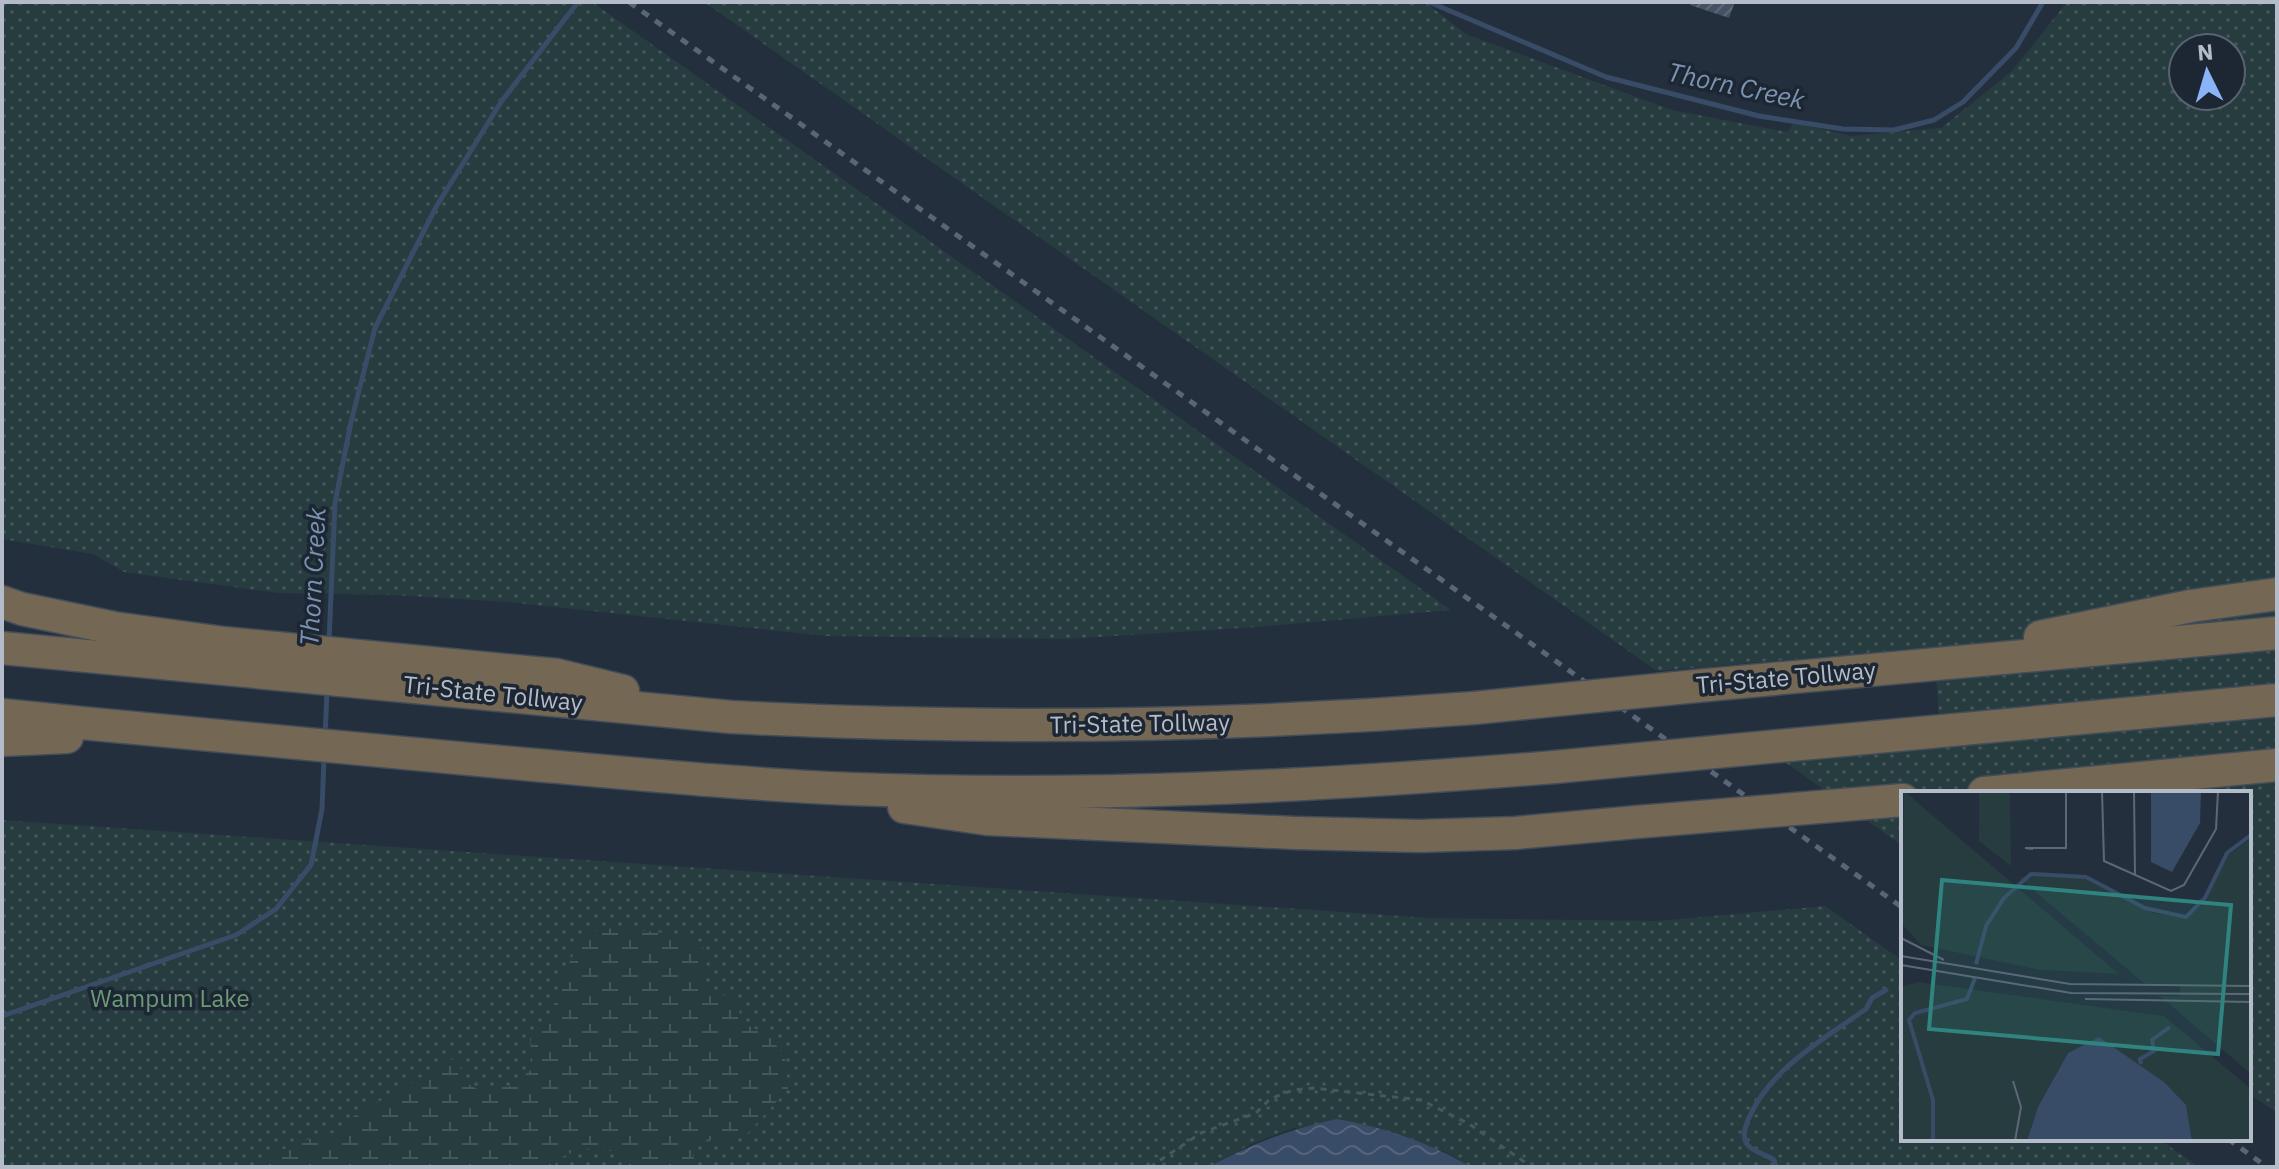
<svg xmlns="http://www.w3.org/2000/svg" width="2279" height="1169" font-family="'IBM Plex Sans',sans-serif">
	<style>
		.green { fill: url(#green-dots); fill-rule: evenodd }
		.wetland { fill: url(#wetland-marsh) }
		.water { fill: url(#water-waves) }
		.lines { fill: none; stroke-linecap: round; stroke-linejoin: round }
		.stream { stroke: #394c67; stroke-width: 5 }
		.building { fill: url(#building-hatch) }
		.highway-casing { stroke: #434c59; stroke-width: 35 }
		.path { stroke: #44595c; stroke-width: 3; stroke-dasharray: 6 6; stroke-linecap: butt }
		.highway { stroke: #746855; stroke-width: 32 }
		.rail { stroke: #5a6575; stroke-width: 5; stroke-dasharray: 8 8; stroke-linecap: butt }
		.highway-bridge-casing { stroke: #434c59; stroke-width: 35; stroke-linecap: butt }
		.highway-bridge { stroke: #746855; stroke-width: 32 }
		.labels { text-anchor: middle; stroke-width: 7; stroke-linejoin: round; paint-order: stroke }
		.street-label { font-size: 24px; fill: #b4bcc9; stroke: #1d2633 }
		.park-label { font-size: 24px; fill: #6b9a76; stroke: #1d2633 }
		.water-label { font-size: 26px; font-style: italic; fill: #7c92b1; stroke: #1d2633 }
		.inset-river { fill: none; stroke: #394c67; stroke-width: 4 }
		.inset-road { fill: none; stroke: #5e6776; stroke-width: 2 }
		.view { fill: #308480; fill-opacity: 0.15; stroke: #308480; stroke-width: 4 }
		.inset-edge { fill: none; stroke: #b4bcc9; stroke-width: 4 }
	</style>
	<defs>
		<pattern id="green-dots" width="8" height="8" patternUnits="userSpaceOnUse" patternTransform="scale(2)"><rect width="8" height="8" fill="#263c3f"/><path d="M2 2h.1M6 6h.1" fill="none" stroke="#435659" stroke-width="1.8" stroke-linecap="round"/></pattern>
		<pattern id="wetland-marsh" width="20" height="14" patternUnits="userSpaceOnUse" patternTransform="scale(2)"><rect width="20" height="14" fill="#263c3f"/><path d="M1 5h8M5 5V1M11 12h8M15 12V8" fill="none" stroke="#435659"/></pattern>
		<pattern id="water-waves" width="16" height="10" patternUnits="userSpaceOnUse" patternTransform="scale(2)"><rect width="16" height="10" fill="#394c67"/><path d="M0 5q4-4 8 0t8 0" fill="none" stroke="#53647b"/></pattern>
		<pattern id="building-hatch" width="6" height="6" patternUnits="userSpaceOnUse" patternTransform="scale(2)"><rect width="6" height="6" fill="#455162"/><path d="M-1 1l2-2M0 6l6-6M5 7l2-2" fill="none" stroke="#5d6877"/></pattern>
	</defs>
	<rect width="100%" height="100%" fill="#242f3e"/>
	<g class="green">
		<polygon points="2,2 592,2 1451,610 1256,627 1067,639 826,636 508,602 394,595 278,593 124,572 93,554 2,539"/>
		<path d="M704 2H1425L1466 34 1672 110 1787 132 1794 123 1852 136 1941 128 2012 71 2067 2H2277V1113L2249 1093V793H1903V846L1782 760 1941 743 1934 647 1657 671ZM2183 48H2231V96H2183Z"/>
		<polygon points="2,820 1429,918 1657,921 1825,906 1903,961 1903,1139 2159,1139 2199,1167 1471,1167 1443,1151 1294,1128 1251,1144 1209,1167 2,1167"/>
	</g>
	<path class="wetland" d="M613 928 664 933 700 942 708 960 701 977 713 991 741 1001 738 1021 767 1034 785 1056 788 1089 745 1136 720 1144 704 1138 690 1144 696 1167H626L621 1155C598 1144 578 1148 556 1160L555 1167H262L273 1154 302 1141 337 1132 347 1120 425 1075 442 1060 458 1059 465 1082 477 1089 512 1086 533 1068 530 1037 552 1020C552 1001 573 946 588 934 594 930 605 929 613 928Z"/>
	<path class="water" d="M1337 1119C1386 1128 1428 1142 1471 1167H1209C1251 1144 1290 1129 1337 1119Z"/>
	<g class="lines">
		<g class="stream">
			<polyline points="1429,2 1606,77 1759,116 1843,129 1894,130 1934,120 1963,102 2016,48 2043,2"/>
			<polyline points="329,641 335,503 351,422 375,328 436,207 501,102 578,2"/>
			<polyline points="325,737 327,691"/>
			<polyline points="2,1016 236,935 276,909 311,865 322,809 324,759"/>
			<path d="M1776 1167 1774 1160C1766 1154 1752 1152 1747 1144 1742 1137 1745 1128 1748 1120 1769 1069 1824 1039 1866 1009L1872 998 1886 990"/>
		</g>
	</g>
	<polygon class="building" points="1691,2 1735,2 1729,18 1690,5"/>
	<g class="lines">
		<g class="highway-casing">
			<g id="highway">
				<polyline points="2,602 22,609 114,628 224,643 557,675 623,691"/>
				<polyline points="2040,637 2191,606 2277,594"/>
				<path d="M2 648 731 717C979 730 1226 727 1474 708"/>
				<polyline points="1707,685 2277,633"/>
				<path d="M2 715C168 732 334 747 501 762 618 772 734 784 852 789 1087 798 1321 786 1555 767"/>
				<polyline points="2,740 67,737"/>
				<polyline points="1790,745 2277,700"/>
				<polyline points="1984,793 2277,765"/>
				<polyline points="1867,803 1903,800"/>
				<polyline points="904,807 987,819 1296,833 1419,836 1515,833 1637,822"/>
			</g>
		</g>
		<polyline class="path" points="1150,1167 1201,1133 1256,1113 1270,1099 1293,1090 1313,1088 1421,1100 1469,1124 1532,1167"/>
		<use href="#highway" class="highway"/>
		<g class="rail">
			<polyline points="629,2 1903,908"/>
			<polyline points="2228,1139 2267,1167"/>
		</g>
		<g class="highway-bridge-casing">
			<g id="highway-bridge">
				<polyline points="1474,708 1707,685"/>
				<polyline points="1555,767 1790,745"/>
				<polyline points="1637,822 1867,803"/>
			</g>
		</g>
		<use href="#highway-bridge" class="highway-bridge"/>
	</g>
	<g class="labels">
		<g class="street-label">
			<text transform="translate(1786 678) rotate(-5)" y="8">Tri-State Tollway</text>
			<text transform="translate(493 694) rotate(6)" y="8">Tri-State Tollway</text>
			<text transform="translate(1140 724) rotate(-1)" y="8">Tri-State Tollway</text>
		</g>
		<g class="park-label">
			<text x="170" y="1007">Wampum Lake</text>
		</g>
		<g class="water-label">
			<text transform="translate(1736 86) rotate(12)" y="9">Thorn Creek</text>
			<text transform="translate(313 577) rotate(-87)" y="9">Thorn Creek</text>
		</g>
	</g>
	<g transform="translate(1901 791)">
		<rect width="350" height="350" fill="#242f3e"/>
		<path d="M3 0 218 183 139 179 20 154 0 132ZM78 0H109L110 75 78 50ZM350 47V283L259 205H279V193H244L118 87 139 81 178 85 252 122 286 127 305 111 324 67ZM17 191 263 225 350 298V350H291L285 314 260 289 198 246 167 262 137 316 126 350H0V196Z" fill="#263c3f"/>
		<path d="M105 214 119 217 129 232 116 242 118 250 101 242 94 255 84 257 59 244 85 229 94 233Z" fill="#263c3f"/>
		<path d="M79 34 102 36 100 58 85 51Z" fill="#263c3f"/>
		<path d="M250 0H300L299 32 271 81 250 71ZM198 246 263 291 285 314 291 350H126L137 316 167 262Z" fill="#394c67"/>
		<path class="inset-river" d="M75 173 85 135 103 107 130 83 185 86 244 117 285 126 304 107 326 62 350 44M240 273 239 268 253 260 251 249 269 236M32 350V309L8 229 14 222 66 208 74 187"/>
		<path class="inset-road" d="M201 0 203 70 270 100 283 94 315 38 317 0M233 0 234 85M132 58 124 57H165V0M0 147 43 169M0 165 169 193 350 195M0 174 170 202 350 203M184 208 350 211M112 290 120 316 114 350"/>
		<path class="view" d="M41 89 330 114 317 263 28 238Z"/>
		<rect width="350" height="350" class="inset-edge"/>
	</g>
	<rect width="2279" height="1169" fill="none" stroke="#b4bcc9" stroke-width="8"/>
	<g transform="translate(2207 72) rotate(355)"><circle r="38" fill="#1d2633" stroke="#59626f" stroke-width="2"/>
	<path d="M0-6L14 30L0 20L-14 30Z" fill="#8ab4f8"/>
	<text y="-12" font-size="22" font-weight="bold" text-anchor="middle" fill="#b4bcc9">N</text>
	</g>
</svg>
